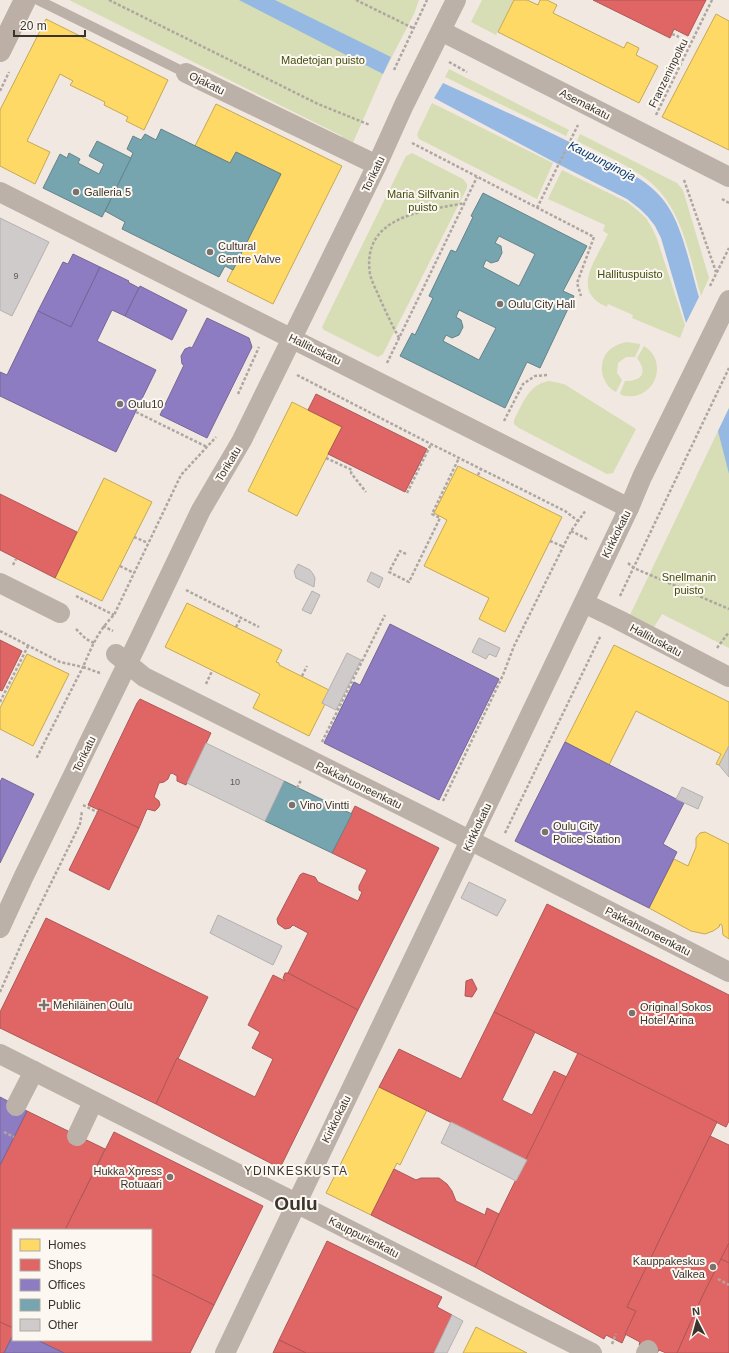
<svg xmlns="http://www.w3.org/2000/svg" width="729" height="1353" font-family="Arial,sans-serif">
	<style>
		.green { fill: #d7ddb4 }
		.water { fill: #96b9e4 }
		.homes { fill: #ffd966; stroke: #c4a856 }
		.shops { fill: #e06666; stroke: #ae5756 }
		.offices { fill: #8e7cc3; stroke: #756697 }
		.public { fill: #76a5af; stroke: #648389; fill-rule: evenodd }
		.building { fill: #cfcbca; stroke: #b4b0b0 }
		.lines { fill: none; stroke-linecap: round; stroke-linejoin: round }
		.path { stroke: #aea6a0; stroke-width: 2.5; stroke-dasharray: 3 2; stroke-linecap: butt }
		.lane { stroke: #bbb1a8; stroke-width: 10 }
		.street { stroke: #bbb1a8; stroke-width: 20 }
		.secondary { stroke: #bbafa6; stroke-width: 22 }
		.poi-dot { fill: #7a736d; stroke: #fdf7f1; stroke-width: 1.5 }
		.labels { text-anchor: middle; stroke-width: 4; stroke-linejoin: round; paint-order: stroke }
		.number-label { font-size: 9px; fill: #5f5a56 }
		.park-label { font-size: 11px; fill: #404d0e; stroke: #fdf7f1 }
		.street-label { font-size: 11px; fill: #3a342f; stroke: #fdf7f1 }
		.poi-label { font-size: 11px; fill: #3a342f; stroke: #fdf7f1; text-anchor: start }
		.water-label { font-size: 12px; font-style: italic; fill: #033c77; stroke: #fdf7f1 }
		.neighbourhood-label { font-size: 12px; letter-spacing: 1px; fill: #3a342f; stroke: #fdf7f1 }
		.town-label { font-size: 19px; font-weight: bold; fill: #3a342f; stroke: #fdf7f1 }
	</style>
	<rect width="100%" height="100%" fill="#f1e9e1"/>
	<g class="green">
		<polygon points="69,0 419,0 414,14 383,74 352,145 341,141 342,136"/>
		<polygon points="482,0 514,0 496,35 471,22"/>
		<polygon points="449,69 569,130 566,136 445,77"/>
		<polygon points="432,103 553,163 537,199 419,139 417,135 418,132"/>
		<path d="M580 134 677 183 683 190 709 278 701 296C689 256 683 209 649 181 629 165 600 153 577 141Z"/>
		<polygon points="412,153 463,179 467,184 467,188 383,354 378,357 324,330 322,327 406,156"/>
		<path d="M562 170 627 202 637 210 646 218 652 228 657 239 685 325 680 338 632 318 633 315 608 304 607 307C569 291 597 259 608 234L603 231 605 225 548 199Z"/>
		<path d="M627 342 640 344V346L635 357H626L618 363 617 373 622 380 616 392C600 384 596 359 612 348 616 345 621 343 627 342Z"/>
		<path d="M644 346C671 363 653 404 621 395L620 393 625 381C642 381 648 373 637 358Z"/>
		<path d="M549 381 564 384 636 429 613 473 607 474 519 428 514 424V420C523 403 529 384 549 381Z"/>
		<polygon points="729,408 729,648 662,614 653,629 629,617"/>
	</g>
	<g class="water">
		<polygon points="239,0 275,0 391,57 383,74"/>
		<path d="M443 83C491 105 540 127 588 151 616 166 649 178 667 205 683 228 691 270 699 297L686 323 661 238 655 226 648 217 640 209 627 199 554 162 434 98Z"/>
		<polygon points="729,408 729,474 718,431"/>
	</g>
	<g class="homes">
		<polygon points="514,0 527,0 538,5 540,0 547,0 557,5 553,13 624,48 627,42 639,48 636,55 658,66 639,103 498,32"/>
		<polygon points="716,14 729,21 729,150 662,117"/>
		<polygon points="46,19 168,80 144,130 126,121 128,117 104,105 105,102 70,85 73,81 60,74 27,141 50,152 35,184 0,166 0,110"/>
		<polygon points="216,104 342,166 273,304 227,281 281,174 236,152 230,163 195,146"/>
		<polygon points="292,402 342,427 297,516 248,491"/>
		<polygon points="458,466 562,517 505,632 479,619 489,598 424,566 447,520 434,513"/>
		<polygon points="104,478 152,502 102,601 55,578"/>
		<polygon points="187,603 282,650 276,662 279,663 279,665 329,690 322,703 325,704 309,736 253,708 260,694 165,647"/>
		<polygon points="614,645 729,702 729,746 719,765 716,764 721,754 636,711 609,765 565,742"/>
		<polygon points="27,654 69,674 33,746 0,729 0,708"/>
		<polygon points="705,832 729,844 729,939 723,935 722,925 720,924 719,927 713,931 705,934 691,931 649,908 674,859 688,866 696,847 696,838 700,833"/>
		<polygon points="379,1087 427,1110 400,1165 397,1163 371,1215 326,1193"/>
		<polygon points="476,1327 527,1353 463,1353"/>
	</g>
	<g class="shops">
		<polygon points="593,0 706,0 688,36 674,29 670,38"/>
		<polygon points="316,394 427,449 405,492 328,454 342,427 308,410"/>
		<polygon points="0,494 77,532 55,578 0,550"/>
		<polygon points="0,640 22,651 2,691 0,690"/>
		<polygon points="140,699 211,733 186,785 177,781 177,776 172,773 170,774 168,779 164,782 159,783 154,797 159,801 160,805 158,808 155,811 147,809 139,828 88,805 137,703"/>
		<polygon points="355,806 439,848 358,1010 288,973 308,933 293,925 290,928 285,929 278,924 277,919 300,875 303,873 315,877 318,882 358,901 362,892 359,890 359,886 367,870 332,853"/>
		<polygon points="99,809 139,828 109,890 69,870"/>
		<polygon points="547,904 729,995 729,1121 726,1127 494,1012"/>
		<polygon points="46,918 208,997 156,1104 0,1028 0,1012"/>
		<polygon points="285,973 288,973 358,1010 280,1168 156,1104 177,1058 255,1097 273,1059 252,1048 260,1032 248,1025 273,975 285,981 283,978"/>
		<polygon points="472,979 477,989 472,997 465,996 466,981"/>
		<polygon points="494,1012 535,1032 502,1100 532,1115 554,1071 567,1077 527,1160 379,1087 399,1049 461,1079"/>
		<polygon points="578,1053 717,1122 627,1307 636,1311 622,1343 606,1335 604,1339 475,1267 499,1214"/>
		<polygon points="27,1111 105,1149 65,1230 13,1230 13,1328 0,1322 0,1165"/>
		<polygon points="114,1132 263,1206 214,1305 151,1274 151,1230 65,1230"/>
		<polygon points="710,1136 729,1145 729,1243 702,1297 677,1353 666,1353 659,1350 657,1353 655,1353 639,1345 640,1342 625,1334 636,1311 627,1307"/>
		<polygon points="394,1169 416,1180 421,1178 439,1178 447,1184 452,1191 456,1201 485,1215 487,1208 499,1214 475,1267 371,1215"/>
		<polygon points="327,1241 442,1297 437,1307 452,1315 434,1353 306,1353 279,1340"/>
		<polygon points="729,1243 729,1263 721,1259"/>
		<polygon points="721,1259 729,1263 729,1353 677,1353 702,1297"/>
		<polygon points="151,1274 214,1305 190,1353 64,1353 37,1340 151,1340"/>
		<polygon points="0,1322 13,1328 13,1335 4,1353 0,1353"/>
		<polygon points="279,1340 306,1353 273,1353"/>
	</g>
	<g class="offices">
		<polygon points="73,254 100,267 71,327 38,311 63,262 68,264"/>
		<polygon points="100,267 129,281 128,282 139,288 125,316 112,310 97,341 156,370 116,452 0,396 0,372 7,375 38,311 71,327"/>
		<polygon points="140,286 187,310 172,340 125,316"/>
		<polygon points="207,318 249,338 252,347 207,438 160,415 184,365 182,364 181,356 185,349 190,347 192,348"/>
		<polygon points="390,624 499,679 439,800 324,743 354,682 360,685"/>
		<polygon points="565,742 684,803 663,844 677,852 649,908 515,841"/>
		<polygon points="2,778 34,794 0,863 0,782"/>
		<polygon points="0,1097 27,1111 0,1165"/>
		<polygon points="13,1335 13,1340 37,1340 64,1353 4,1353"/>
	</g>
	<g class="public">
		<polygon points="161,129 230,163 236,152 281,174 233,270 225,266 219,277 122,229 125,222 105,211 133,153 127,149 133,136 141,140 145,134 156,140"/>
		<polygon points="97,141 131,158 102,217 43,188 60,154 67,158 69,153 80,159 78,163 99,174 104,164 89,156"/>
		<path d="M483 193 587 246 563 291 574 296 540 368 527 362 505 408 400 356 412 333 415 335 433 298 429 296 451 250 456 252 473 217 471 216ZM499 236 535 254 519 286 483 267 486 260 491 263 498 261 502 253 501 246 495 243ZM459 310 496 328 479 360 443 341 446 335 452 338 459 335 463 327 461 320 456 317Z"/>
		<polygon points="284,781 352,814 332,853 265,821"/>
	</g>
	<g class="building">
		<polygon points="0,218 49,242 12,316 0,310"/>
		<polygon points="298,564 310,570 313,574 315,578 314,587 296,578 294,571"/>
		<polygon points="371,572 383,578 379,588 367,581"/>
		<polygon points="312,591 320,595 311,614 302,610"/>
		<polygon points="479,638 500,648 496,657 489,654 486,659 472,652"/>
		<polygon points="347,653 361,660 336,710 322,703"/>
		<polygon points="206,743 284,781 265,821 187,783"/>
		<polygon points="729,746 729,777 719,765"/>
		<polygon points="682,787 703,797 698,809 676,799"/>
		<polygon points="469,882 506,900 497,916 461,898"/>
		<polygon points="218,915 282,946 273,965 210,933"/>
		<polygon points="451,1122 527,1160 516,1181 441,1143"/>
		<polygon points="452,1315 463,1321 447,1353 434,1353"/>
	</g>
	<g class="lines">
		<g class="path">
			<polyline points="109,0 318,104 370,125"/>
			<polyline points="356,0 413,28"/>
			<polyline points="672,34 679,37"/>
			<polyline points="449,62 467,72"/>
			<polyline points="394,70 427,0"/>
			<polyline points="0,91 9,72"/>
			<polyline points="656,115 712,0"/>
			<polyline points="412,143 594,237 577,283 581,296"/>
			<polyline points="684,180 716,272"/>
			<polyline points="722,199 729,203"/>
			<polyline points="537,208 578,125"/>
			<polyline points="710,286 729,248"/>
			<path d="M399 338C392 325 386 312 380 299 377 291 372 283 370 274 361 215 425 211 465 203"/>
			<polyline points="387,363 477,177"/>
			<polyline points="297,375 431,444 565,511 578,521"/>
			<polyline points="238,394 259,347"/>
			<polyline points="136,412 207,447"/>
			<polyline points="504,421 523,384 535,376 548,375"/>
			<polyline points="326,458 352,470 351,473 366,492"/>
			<polyline points="478,475 481,469"/>
			<polyline points="407,493 431,444"/>
			<polyline points="571,531 589,540"/>
			<polyline points="134,537 148,543"/>
			<polyline points="550,541 564,547"/>
			<polyline points="406,554 400,551 389,572 409,582 440,518 432,514 459,458"/>
			<polyline points="628,563 634,568 729,609"/>
			<polyline points="13,565 16,559"/>
			<polyline points="120,566 134,573"/>
			<polyline points="186,590 259,627"/>
			<polyline points="76,596 114,615"/>
			<polyline points="620,596 729,368"/>
			<polyline points="103,626 113,631"/>
			<polyline points="236,627 241,618"/>
			<polyline points="76,629 86,639 94,643"/>
			<polyline points="0,631 60,662 83,667 36,759"/>
			<polyline points="717,648 729,632"/>
			<path d="M100 673 83 667C92 646 98 631 114 615L181 475 216 437"/>
			<polyline points="302,676 307,666"/>
			<polyline points="206,684 212,671"/>
			<polyline points="0,702 28,646"/>
			<polyline points="322,742 385,615"/>
			<polyline points="297,788 301,780"/>
			<polyline points="443,801 503,675 514,646 571,531 586,510"/>
			<polyline points="83,805 97,812"/>
			<polyline points="342,809 346,802"/>
			<polyline points="505,833 601,635"/>
			<polyline points="0,992 24,938 80,824 82,811"/>
			<polyline points="4,1132 14,1137"/>
			<polyline points="718,1279 729,1285"/>
			<polyline points="612,1344 616,1334"/>
		</g>
		<polyline class="lane" points="38,0 186,73"/>
		<g class="street">
			<polyline points="441,31 729,177"/>
			<polyline points="186,73 377,165"/>
			<polyline points="0,192 629,508"/>
			<polyline points="0,583 60,613"/>
			<polyline points="584,603 617,619 729,677"/>
			<polyline points="116,654 144,677 432,821 729,972"/>
			<polyline points="0,928 23,878 135,648 201,510 242,440 377,165 404,105 456,0"/>
			<polyline points="0,1054 296,1203 592,1353"/>
			<polyline points="16,1106 34,1071"/>
			<polyline points="77,1136 93,1102"/>
			<polyline points="225,1353 629,508 642,477 729,300"/>
			<polyline points="646,1353 648,1350"/>
		</g>
		<polyline class="secondary" points="0,51 25,0"/>
	</g>
	<g class="poi-dot">
		<circle cx="76" cy="192" r="4"/>
		<circle cx="210" cy="252" r="4"/>
		<circle cx="500" cy="304" r="4"/>
		<circle cx="120" cy="404" r="4"/>
		<circle cx="292" cy="805" r="4"/>
		<circle cx="545" cy="832" r="4"/>
		<path d="M42 999h4v4h4v4h-4v4h-4v-4h-4v-4h4z"/>
		<circle cx="632" cy="1013" r="4"/>
		<circle cx="170" cy="1177" r="4"/>
		<circle cx="713" cy="1267" r="4"/>
	</g>
	<g class="labels">
		<g class="number-label">
			<text x="16" y="279">9</text>
			<text x="235" y="785">10</text>
		</g>
		<g class="park-label">
			<text x="323" y="64">Madetojan puisto</text>
			<text x="423" y="198">Maria Silfvanin<tspan x="423" dy="13">puisto</tspan></text>
			<text x="630" y="278">Hallituspuisto</text>
			<text x="689" y="581">Snellmanin<tspan x="689" dy="13">puisto</tspan></text>
		</g>
		<g class="street-label">
			<text transform="translate(668 73) rotate(-64)" y="4">Franzeninpolku</text>
			<text transform="translate(207 83) rotate(26)" y="4">Ojakatu</text>
			<text transform="translate(585 104) rotate(27)" y="4">Asemakatu</text>
			<text transform="translate(373 174) rotate(-64)" y="4">Torikatu</text>
			<text transform="translate(315 349) rotate(26)" y="4">Hallituskatu</text>
			<text transform="translate(228 464) rotate(-59)" y="4">Torikatu</text>
			<text transform="translate(616 534) rotate(-64)" y="4">Kirkkokatu</text>
			<text transform="translate(656 640) rotate(28)" y="4">Hallituskatu</text>
			<text transform="translate(84 754) rotate(-64)" y="4">Torikatu</text>
			<text transform="translate(359 785) rotate(26)" y="4">Pakkahuoneenkatu</text>
			<text transform="translate(477 827) rotate(-65)" y="4">Kirkkokatu</text>
			<text transform="translate(648 931) rotate(27)" y="4">Pakkahuoneenkatu</text>
			<text transform="translate(336 1119) rotate(-64)" y="4">Kirkkokatu</text>
			<text transform="translate(364 1237) rotate(27)" y="4">Kauppurienkatu</text>
		</g>
		<g class="poi-label">
			<text x="84" y="196">Galleria 5</text>
			<text x="218" y="250">Cultural<tspan x="218" dy="13">Centre Valve</tspan></text>
			<text x="508" y="308">Oulu City Hall</text>
			<text x="128" y="408">Oulu10</text>
			<text x="300" y="809">Vino Vintti</text>
			<text x="553" y="830">Oulu City<tspan x="553" dy="13">Police Station</tspan></text>
			<text x="53" y="1009">Mehiläinen Oulu</text>
			<text x="640" y="1011">Original Sokos<tspan x="640" dy="13">Hotel Arina</tspan></text>
			<text x="162" y="1175" text-anchor="end">Hukka Xpress<tspan x="162" dy="13">Rotuaari</tspan></text>
			<text x="705" y="1265" text-anchor="end">Kauppakeskus<tspan x="705" dy="13">Valkea</tspan></text>
		</g>
		<g class="water-label">
			<text transform="translate(602 161) rotate(27)" y="4">Kaupunginoja</text>
		</g>
		<g class="neighbourhood-label">
			<text x="296" y="1175">YDINKESKUSTA</text>
		</g>
		<g class="town-label">
			<text x="296" y="1210">Oulu</text>
		</g>
	</g>
	<rect x="12" y="1229" width="140" height="112" fill="#fdf7f1" stroke="#afa9a3"/>
	<rect x="20" y="1239" width="20" height="12" fill="#ffd966" stroke="#afa9a3"/>
	<text x="48" y="1249" font-size="12" fill="#3a342f">Homes</text>
	<rect x="20" y="1259" width="20" height="12" fill="#e06666" stroke="#afa9a3"/>
	<text x="48" y="1269" font-size="12" fill="#3a342f">Shops</text>
	<rect x="20" y="1279" width="20" height="12" fill="#8e7cc3" stroke="#afa9a3"/>
	<text x="48" y="1289" font-size="12" fill="#3a342f">Offices</text>
	<rect x="20" y="1299" width="20" height="12" fill="#76a5af" stroke="#afa9a3"/>
	<text x="48" y="1309" font-size="12" fill="#3a342f">Public</text>
	<rect x="20" y="1319" width="20" height="12" fill="#cfcbca" stroke="#afa9a3"/>
	<text x="48" y="1329" font-size="12" fill="#3a342f">Other</text>
	<g transform="translate(697 1321) rotate(354)" stroke="#fdf7f1" stroke-width="3" paint-order="stroke">
	<path d="M0-3L7 15L0 10L-7 15Z" fill="#3a342f"/>
	<text y="-6" font-size="11" font-weight="bold" text-anchor="middle" fill="#3a342f">N</text>
	</g>
	<path d="M14 30v6h71v-6" fill="none" stroke="#3a342f" stroke-width="2"/>
	<text x="20" y="30" font-size="12" fill="#3a342f" stroke="#fdf7f1" stroke-width="3" paint-order="stroke">20 m</text>
</svg>
